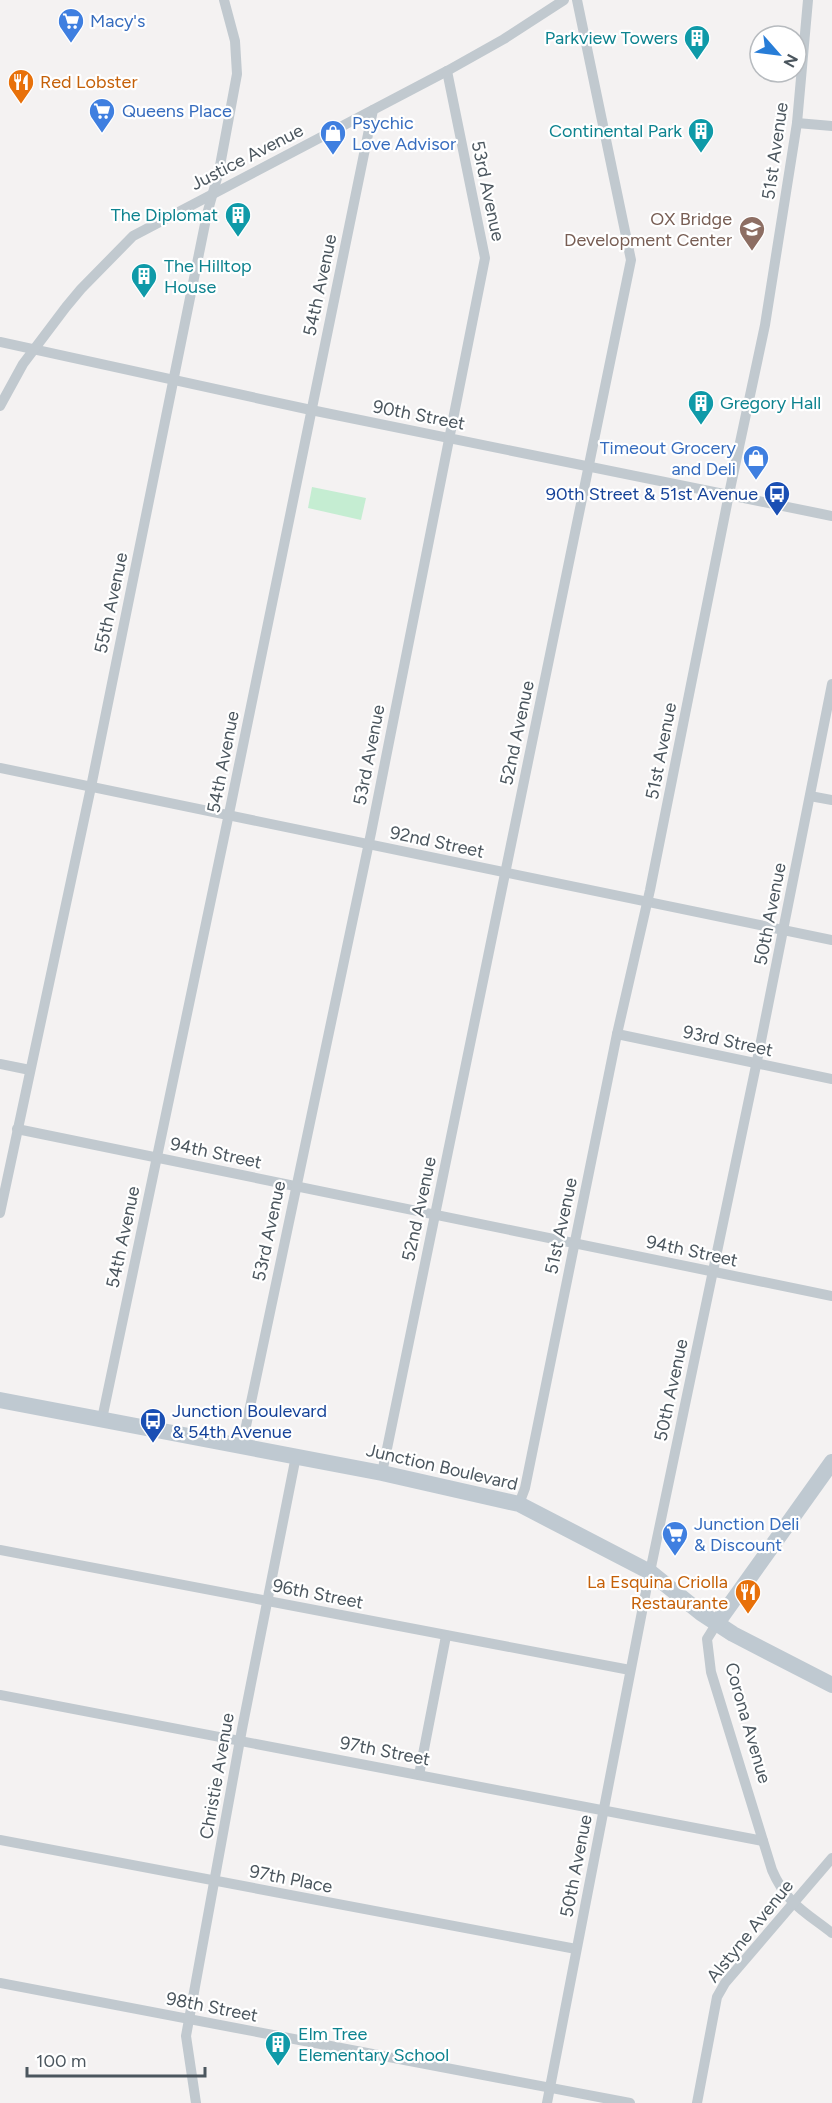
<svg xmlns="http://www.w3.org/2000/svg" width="832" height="2103" font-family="Figtree,sans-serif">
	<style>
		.green { fill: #c5edd2 }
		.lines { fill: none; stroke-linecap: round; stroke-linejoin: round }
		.street { stroke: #c1c9cf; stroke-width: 10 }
		.secondary { stroke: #bfc9d1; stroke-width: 16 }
		.labels { text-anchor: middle; stroke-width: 4.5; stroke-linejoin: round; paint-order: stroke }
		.shop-label { font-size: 18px; fill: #366cbe; stroke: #fff; text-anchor: start }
		.culture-label { font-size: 18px; fill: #0d838f; stroke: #fff; text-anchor: end }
		.food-label { font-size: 18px; fill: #c56008; stroke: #fff; text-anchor: start }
		.street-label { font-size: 18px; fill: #4b565e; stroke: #fff }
		.education-label { font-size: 18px; fill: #785e54; stroke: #fff; text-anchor: end }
		.transit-label { font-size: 18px; fill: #164399; stroke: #fff; text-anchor: end }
	</style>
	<rect width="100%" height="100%" fill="#f4f2f2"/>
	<polygon class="green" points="312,487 366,498 361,520 308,508"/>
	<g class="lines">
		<g class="street">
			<polyline points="797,123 832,126"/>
			<polyline points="0,342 311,410 832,516"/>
			<polyline points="0,406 23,364 66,307 81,289 133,236 447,71 504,39 564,0"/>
			<polyline points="0,768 832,940"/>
			<polyline points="810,796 832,800"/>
			<polyline points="617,1034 832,1079"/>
			<polyline points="0,1064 30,1070"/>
			<polyline points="17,1129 832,1296"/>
			<polyline points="0,1213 91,787 207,214 219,171 237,74 235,41 224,0"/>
			<polyline points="102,1419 231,804 373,110"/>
			<polyline points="242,1445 371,833 485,258 447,71"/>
			<polyline points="382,1473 631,260 577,0"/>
			<polyline points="519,1504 525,1488 617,1034 650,890 729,494 765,325 797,123 808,0"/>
			<polyline points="0,1550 630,1670"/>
			<path d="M717 1623 707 1639 711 1672 772 1870C786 1903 805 1912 832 1933"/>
			<polyline points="0,1695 763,1841"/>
			<polyline points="419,1775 446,1636"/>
			<polyline points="0,1840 576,1949"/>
			<polyline points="0,1983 630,2103"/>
			<polyline points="196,2103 186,2036 242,1729 296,1456"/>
			<polyline points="547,2103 646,1591 758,1056 832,684"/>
			<polyline points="697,2103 717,1997 725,1983 832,1858"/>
		</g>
		<g class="secondary">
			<polyline points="0,1400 382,1473 519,1504 650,1572 701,1613 733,1634 832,1685"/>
			<polyline points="717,1623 832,1462"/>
		</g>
	</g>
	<defs>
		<g id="supermarket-pin" transform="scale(1.35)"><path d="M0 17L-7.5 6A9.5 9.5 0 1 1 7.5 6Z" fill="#3f7fe0" stroke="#fff"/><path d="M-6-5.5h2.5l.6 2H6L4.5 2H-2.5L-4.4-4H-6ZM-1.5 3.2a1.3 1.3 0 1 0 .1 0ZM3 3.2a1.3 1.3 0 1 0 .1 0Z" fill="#fff"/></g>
		<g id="building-pin" transform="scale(1.35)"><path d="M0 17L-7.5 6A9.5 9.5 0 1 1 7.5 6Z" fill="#0f9aa8" stroke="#fff"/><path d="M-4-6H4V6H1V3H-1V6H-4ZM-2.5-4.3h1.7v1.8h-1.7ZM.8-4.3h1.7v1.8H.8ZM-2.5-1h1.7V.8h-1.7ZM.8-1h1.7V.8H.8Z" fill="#fff"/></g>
		<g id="restaurant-pin" transform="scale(1.35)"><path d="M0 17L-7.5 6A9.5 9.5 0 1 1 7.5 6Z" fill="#e8710a" stroke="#fff"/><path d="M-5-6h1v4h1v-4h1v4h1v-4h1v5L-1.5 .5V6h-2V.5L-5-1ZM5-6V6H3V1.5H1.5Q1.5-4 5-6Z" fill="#fff"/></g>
		<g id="shop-pin" transform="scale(1.35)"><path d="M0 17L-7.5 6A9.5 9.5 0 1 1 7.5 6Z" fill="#3f7fe0" stroke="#fff"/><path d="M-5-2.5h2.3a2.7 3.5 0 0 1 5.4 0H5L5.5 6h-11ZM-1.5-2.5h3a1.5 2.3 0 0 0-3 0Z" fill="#fff"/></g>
		<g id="school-pin" transform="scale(1.35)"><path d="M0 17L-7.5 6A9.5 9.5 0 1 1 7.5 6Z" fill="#8d6e63" stroke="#fff"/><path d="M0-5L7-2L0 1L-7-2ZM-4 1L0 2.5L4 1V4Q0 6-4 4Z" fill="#fff"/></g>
		<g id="bus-pin" transform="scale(1.35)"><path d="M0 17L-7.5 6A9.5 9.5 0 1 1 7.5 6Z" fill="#1a4fb4" stroke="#fff"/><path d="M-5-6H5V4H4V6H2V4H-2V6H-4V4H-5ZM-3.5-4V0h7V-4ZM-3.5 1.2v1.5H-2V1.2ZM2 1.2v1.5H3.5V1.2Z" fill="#fff"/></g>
	</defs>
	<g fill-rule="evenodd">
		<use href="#supermarket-pin" x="71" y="21"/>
		<use href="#building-pin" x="697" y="38"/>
		<use href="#restaurant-pin" x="21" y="82"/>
		<use href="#supermarket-pin" x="102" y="111"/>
		<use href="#building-pin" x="701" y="131"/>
		<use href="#shop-pin" x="333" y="133"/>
		<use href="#building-pin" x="238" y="215"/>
		<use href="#school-pin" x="752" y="229"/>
		<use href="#building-pin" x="144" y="276"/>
		<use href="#building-pin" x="701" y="403"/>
		<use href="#shop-pin" x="756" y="458"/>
		<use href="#bus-pin" x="777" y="494"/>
		<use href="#bus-pin" x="153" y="1421"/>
		<use href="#supermarket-pin" x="675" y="1534"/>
		<use href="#restaurant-pin" x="748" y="1592"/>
		<use href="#building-pin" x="278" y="2044"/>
	</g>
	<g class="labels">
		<g class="shop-label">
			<text x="90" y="27">Macy's</text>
			<text x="122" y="117">Queens Place</text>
			<text x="352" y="129">Psychic<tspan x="352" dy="21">Love Advisor</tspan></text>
			<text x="736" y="454" text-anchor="end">Timeout Grocery<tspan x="736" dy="21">and Deli</tspan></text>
			<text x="694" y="1530">Junction Deli<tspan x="694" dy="21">&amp; Discount</tspan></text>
		</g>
		<g class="culture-label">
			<text x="678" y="44">Parkview Towers</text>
			<text x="682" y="137">Continental Park</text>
			<text x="218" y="221">The Diplomat</text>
			<text x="164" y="272" text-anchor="start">The Hilltop<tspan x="164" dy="21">House</tspan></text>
			<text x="720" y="409" text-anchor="start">Gregory Hall</text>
			<text x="298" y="2040" text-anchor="start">Elm Tree<tspan x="298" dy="21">Elementary School</tspan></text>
		</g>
		<g class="food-label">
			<text x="40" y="88">Red Lobster</text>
			<text x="728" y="1588" text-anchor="end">La Esquina Criolla<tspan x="728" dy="21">Restaurante</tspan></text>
		</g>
		<g class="street-label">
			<text transform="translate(775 151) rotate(-82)" y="6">51st Avenue</text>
			<text transform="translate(247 157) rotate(-27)" y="6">Justice Avenue</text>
			<text transform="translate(488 191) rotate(78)" y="6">53rd Avenue</text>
			<text transform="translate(320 285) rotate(-78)" y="6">54th Avenue</text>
			<text transform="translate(419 415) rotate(11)" y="6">90th Street</text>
			<text transform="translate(111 603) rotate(-78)" y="6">55th Avenue</text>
			<text transform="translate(517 733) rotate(-78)" y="6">52nd Avenue</text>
			<text transform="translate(661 751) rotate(-79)" y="6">51st Avenue</text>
			<text transform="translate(369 755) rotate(-79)" y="6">53rd Avenue</text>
			<text transform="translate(223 762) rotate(-79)" y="6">54th Avenue</text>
			<text transform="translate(437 842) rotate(12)" y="6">92nd Street</text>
			<text transform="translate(770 914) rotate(-79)" y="6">50th Avenue</text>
			<text transform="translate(728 1041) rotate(12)" y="6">93rd Street</text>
			<text transform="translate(216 1153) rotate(12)" y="6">94th Street</text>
			<text transform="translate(419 1209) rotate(-78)" y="6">52nd Avenue</text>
			<text transform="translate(561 1226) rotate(-78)" y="6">51st Avenue</text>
			<text transform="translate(269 1231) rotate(-78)" y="6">53rd Avenue</text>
			<text transform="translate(123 1237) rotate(-78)" y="6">54th Avenue</text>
			<text transform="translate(692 1251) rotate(12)" y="6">94th Street</text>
			<text transform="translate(671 1390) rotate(-78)" y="6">50th Avenue</text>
			<text transform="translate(442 1467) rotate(13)" y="6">Junction Boulevard</text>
			<text transform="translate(318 1594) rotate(11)" y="6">96th Street</text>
			<text transform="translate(748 1723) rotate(74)" y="6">Corona Avenue</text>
			<text transform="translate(385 1751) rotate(11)" y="6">97th Street</text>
			<text transform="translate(217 1776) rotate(-80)" y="6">Christie Avenue</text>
			<text transform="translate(576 1866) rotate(-79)" y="6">50th Avenue</text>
			<text transform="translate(291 1879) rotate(11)" y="6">97th Place</text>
			<text transform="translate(750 1931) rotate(-51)" y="6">Alstyne Avenue</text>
			<text transform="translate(212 2007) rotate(11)" y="6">98th Street</text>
		</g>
		<g class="education-label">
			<text x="732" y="225">OX Bridge<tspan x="732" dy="21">Development Center</tspan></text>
		</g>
		<g class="transit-label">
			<text x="758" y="500">90th Street &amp; 51st Avenue</text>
			<text x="172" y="1417" text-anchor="start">Junction Boulevard<tspan x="172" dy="21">&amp; 54th Avenue</tspan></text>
		</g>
	</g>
	<g transform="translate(778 54) rotate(118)"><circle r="28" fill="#ffffff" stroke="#b7bbbf" stroke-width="1.5"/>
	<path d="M0-4.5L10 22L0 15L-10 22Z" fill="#287dd7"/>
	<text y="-9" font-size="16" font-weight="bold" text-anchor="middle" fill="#4b565e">N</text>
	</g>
	<path d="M27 2067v9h178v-9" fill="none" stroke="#4b565e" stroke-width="3"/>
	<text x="36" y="2067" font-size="18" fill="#4b565e" stroke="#ffffff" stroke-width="4.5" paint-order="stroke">100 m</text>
</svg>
